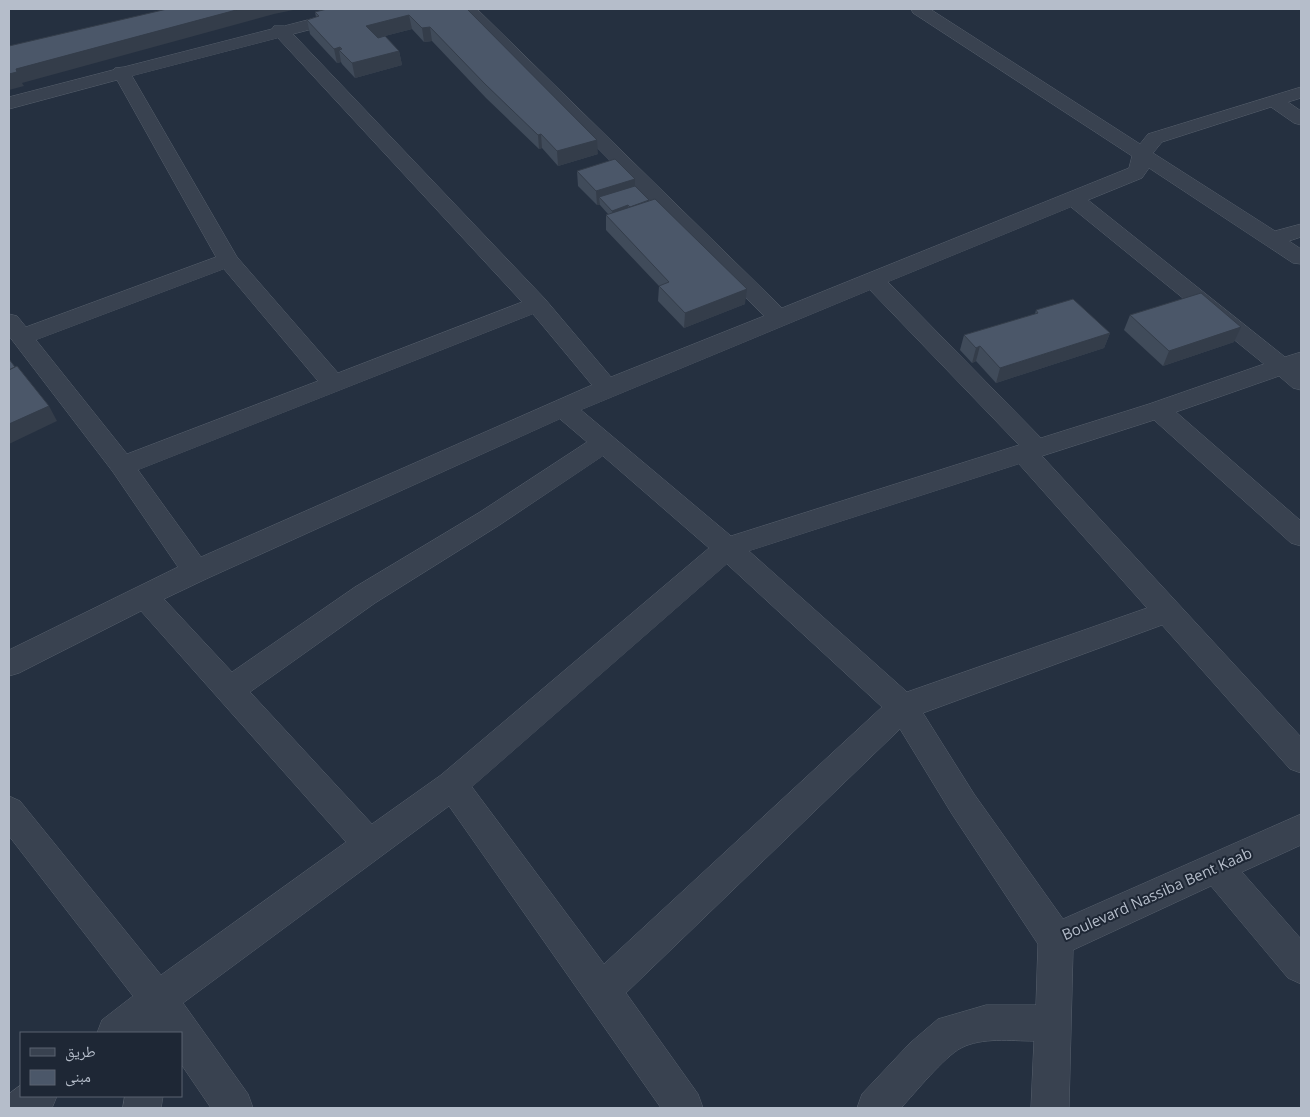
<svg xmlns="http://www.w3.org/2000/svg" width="1310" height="1117" font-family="'Open Sans','Noto Naskh Arabic',sans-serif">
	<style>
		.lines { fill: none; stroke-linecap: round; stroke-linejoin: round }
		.minor-casing { stroke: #57606d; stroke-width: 1 }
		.minor { fill: #394250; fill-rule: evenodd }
		.wall { fill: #404b5a }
		.shaded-wall { fill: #343d4a }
		.building { fill: #4b5769; stroke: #343d4a }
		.labels { text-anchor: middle; stroke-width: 4; stroke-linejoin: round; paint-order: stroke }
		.near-street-label { font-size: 15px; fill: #b5bdca; stroke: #1e2735 }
	</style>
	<rect width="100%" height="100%" fill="#253040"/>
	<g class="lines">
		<g class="minor-casing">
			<g id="minor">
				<path d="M350 9H376L374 13 293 34 545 299 611 377 764 316 460 9H477L782 308 1129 168 1132 156 913 13 911 9H930L1140 144 1148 134 1301 87V98L1288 102 1301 111V125L1294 123 1271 107 1162 142 1153 153 1275 231 1301 224V237L1289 241 1301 249V264L1293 263 1149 168 1142 178 1088 200 1285 357 1301 352V390L1293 388 1279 376 1176 412 1301 521V546L1291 543 1154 420 1042 456 1301 737V773L1290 769 1162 625 923 713 974 794 1063 919 1301 814V845L1242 872 1301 939V984L1288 978 1211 886 1073 950 1069 1108H1031L1034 1041C1011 1041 982 1037 961 1048 944 1057 915 1093 901 1108H857L862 1094 910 1043 938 1019 986 1005H1036L1038 944 952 814 900 729 626 993 698 1094 703 1108H661L449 806 183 1003 248 1094 253 1108H211L181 1064V1033H97L102 1020 133 996 9 836V796L20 801 161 975 346 842 141 611 19 673 9 676V650L178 567 113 472 9 336V314L17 316 26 327 216 257 117 80 9 109V97L113 70 115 68 124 67 272 29 274 26H284ZM278 38 522 302 338 373 237 257 132 76ZM1071 207 1264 364 1149 404 1041 438 888 282ZM224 269 318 381 127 454 36 340ZM870 290 1019 445 731 536 581 410ZM533 314 592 385 201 557 138 470ZM560 419 587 442 480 512 355 587 232 672 164 599 206 579ZM603 456 709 548 441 775 372 824 250 692 375 603 498 526ZM1019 464 1147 608 907 692 749 551ZM727 564 882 707 604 964 472 787Z"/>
				<polygon points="21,1085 21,1096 57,1096 52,1108 9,1108 9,1094"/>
				<polygon points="125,1096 163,1096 161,1108 123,1108"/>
			</g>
		</g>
		<use href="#minor" class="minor"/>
	</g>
	<g class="wall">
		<polygon points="467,9 598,154 558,166 542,148 539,149 486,98 432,41 424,42 412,29 377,38 399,51 402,65 355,78 342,64 341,62 337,63 310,34 307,20 316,17 315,12"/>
		<polygon points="577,171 635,179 635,186 745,304 684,328 658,301 659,286 606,230 606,215 608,214 600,205 597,205 578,186"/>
		<polygon points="1036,310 1110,333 1104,348 996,383 976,361 972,363 960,350 964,335 1035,314"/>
		<polygon points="1130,315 1234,342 1163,366 1124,330"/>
	</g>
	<g class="shaded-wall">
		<polygon points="240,9 298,9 274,14 22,83 24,86 9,90 9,74 16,69"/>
		<polygon points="409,15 412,29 369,40 366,26"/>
		<polygon points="430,27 432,41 424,42 422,28"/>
		<polygon points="340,47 342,53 339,50 341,62 337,63 334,49"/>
		<polygon points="399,51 402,65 355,78 352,63"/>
		<polygon points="541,134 542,148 539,149 538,135"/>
		<polygon points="597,140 598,154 558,166 557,151"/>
		<polygon points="635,179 635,194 599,197 600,205 597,205 596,191"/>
		<polygon points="628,205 629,213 612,218 612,211"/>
		<polygon points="747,289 745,304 684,328 685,313"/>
		<polygon points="1241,327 1234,342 1163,366 1169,351"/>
		<polygon points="1110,333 1104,348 996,383 1000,368"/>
		<polygon points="980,346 976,361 972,363 976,348"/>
		<polygon points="49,406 57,421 9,444 9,424"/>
	</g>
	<g class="building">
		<polygon points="167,9 240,9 16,69 17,72 9,74 9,46"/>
		<polygon points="327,9 467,9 597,140 557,151 541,134 538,135 485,84 430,27 422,28 409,15 366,26 378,38 385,36 399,51 352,63 339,50 342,49 340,47 334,49 307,20 319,16 315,12"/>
		<polygon points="615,159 635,179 596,191 577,171"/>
		<polygon points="635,186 649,200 630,207 628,205 612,211 599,197"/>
		<polygon points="655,199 747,289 685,313 659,286 669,282 606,215"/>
		<polygon points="1201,293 1241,327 1169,351 1130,315"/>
		<polygon points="1073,299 1110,333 1000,368 980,346 976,348 964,335 1038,313 1036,310"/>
		<polygon points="9,359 15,367 9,370"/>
		<polygon points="17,366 49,406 9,424 9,370"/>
	</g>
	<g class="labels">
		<g class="near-street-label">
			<text transform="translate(1157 894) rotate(-24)" y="5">Boulevard Nassiba Bent Kaab</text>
		</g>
	</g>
	<rect width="1310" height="1117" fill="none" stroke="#b5bdca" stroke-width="20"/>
	<rect x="20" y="1032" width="162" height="65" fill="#1e2735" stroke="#5a6371"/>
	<rect x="30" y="1048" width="25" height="8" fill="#394250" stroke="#5a6371"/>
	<text x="65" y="1057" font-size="15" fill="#b5bdca">طريق</text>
	<rect x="30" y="1070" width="25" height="15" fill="#4b5769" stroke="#5a6371"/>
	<text x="65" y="1082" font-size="15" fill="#b5bdca">مبنى</text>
</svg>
